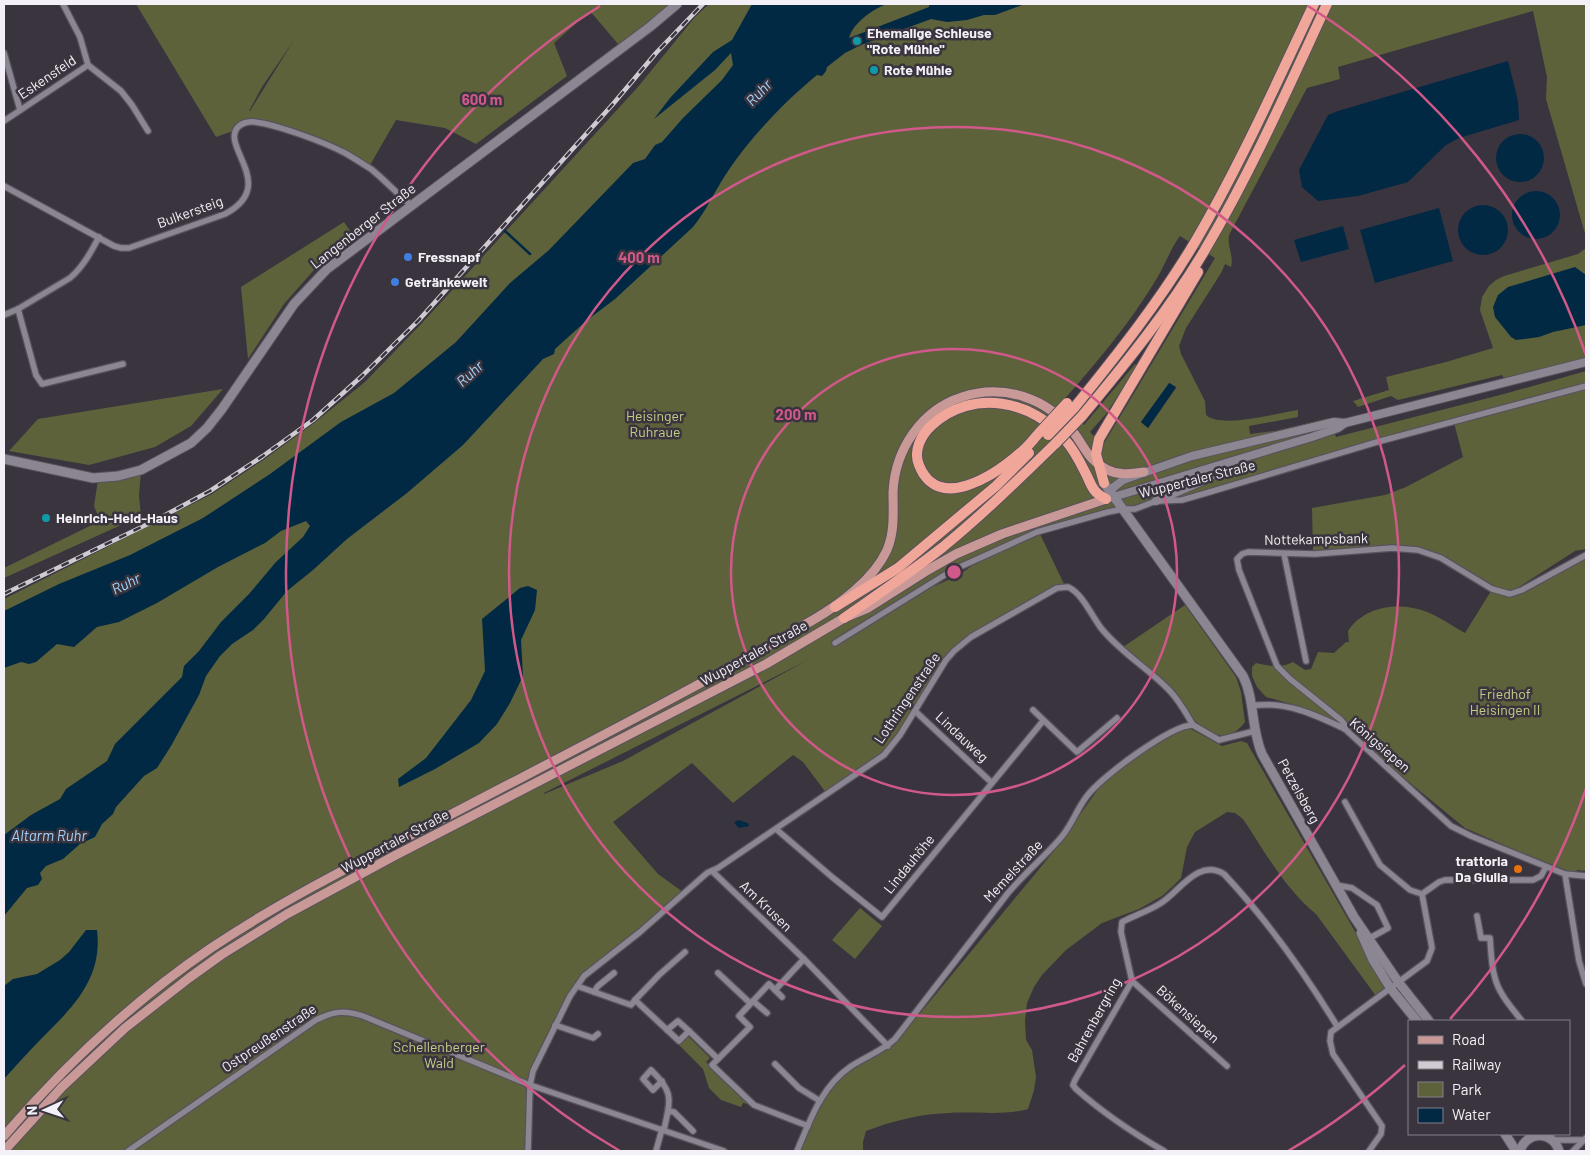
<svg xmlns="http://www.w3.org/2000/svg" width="1590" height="1155" font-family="Barlow,sans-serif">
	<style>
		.green { fill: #5e623b; fill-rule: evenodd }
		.water { fill: #012944 }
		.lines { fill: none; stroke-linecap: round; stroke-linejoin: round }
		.stream { stroke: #012944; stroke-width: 2.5 }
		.minor-casing { stroke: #58525c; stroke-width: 8 }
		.tertiary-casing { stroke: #58525c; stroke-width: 10 }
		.secondary-casing { stroke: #58525c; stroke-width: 11 }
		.primary-casing { stroke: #58525c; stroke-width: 11 }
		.motorway-casing { stroke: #58525c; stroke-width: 12 }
		.minor { stroke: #8c8592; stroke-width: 5.5 }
		.tertiary { stroke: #8c8592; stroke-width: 8 }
		.secondary { stroke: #8c8592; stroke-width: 9 }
		.primary { stroke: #c89997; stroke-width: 9 }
		.motorway { stroke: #f0a79a; stroke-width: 10 }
		.rail-casing { stroke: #d0cbd3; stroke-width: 4.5 }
		.rail { stroke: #3a343f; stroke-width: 2.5; stroke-dasharray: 8; stroke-linecap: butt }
		.motorway-bridge-casing { stroke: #58525c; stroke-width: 12; stroke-linecap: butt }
		.motorway-bridge { stroke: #f0a79a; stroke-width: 10 }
		.ring { fill: none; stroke: #d1598a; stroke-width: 2.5 }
		.culture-dot { fill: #0f9aa8; stroke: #3a343f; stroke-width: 2 }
		.shop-dot { fill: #3f7fe0; stroke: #3a343f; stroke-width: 2 }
		.food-dot { fill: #e8710a; stroke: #3a343f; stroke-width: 2 }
		.labels { text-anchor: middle; stroke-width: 5; stroke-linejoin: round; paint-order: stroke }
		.poi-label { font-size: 14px; font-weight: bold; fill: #f4f0f7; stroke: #3a343f; text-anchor: start }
		.street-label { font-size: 14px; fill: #f4f0f7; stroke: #3a343f }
		.park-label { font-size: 14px; fill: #c6cd84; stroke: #3a343f }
		.water-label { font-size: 15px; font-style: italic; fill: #a1d2fa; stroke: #3a343f }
		.centre { fill: #d1598a; stroke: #3a343f; stroke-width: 2.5 }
		.ring-label { font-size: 15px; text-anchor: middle; font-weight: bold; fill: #d1598a; stroke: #3a343f; stroke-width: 5; stroke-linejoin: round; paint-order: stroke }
	</style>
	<rect width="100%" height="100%" fill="#3a343f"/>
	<g class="green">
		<path d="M136 4H669L648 24 618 44 590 11 554 43 567 76 476 144 445 128 396 120 370 165 347 151 297 132 243 121 233 131 216 137ZM294 40 250 111H249L262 87Z"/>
		<path d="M709 4H1586V237L1546 99 1547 77 1533 11 1338 67 1340 79 1307 88 1229 235C1227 246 1234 256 1231 267L1225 264 1221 273 1186 328 1179 346 1181 354 1205 401 1206 415C1222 429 1277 413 1298 410V417L1249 426 1250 434 1275 431 1330 418 1336 437 1504 394 1586 371V549L1575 551 1516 589 1509 591 1498 589C1476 578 1443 553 1420 548 1392 542 1344 551 1313 551L1312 508 1385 495 1406 487 1463 457 1453 419 1210 495 1175 497 1187 490 1162 497 1134 509 1108 511 1037 531 982 554 935 586 959 575 983 558 1040 534 1065 586 1045 594 962 642C934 665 916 711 894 740 878 761 849 778 827 794L803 762 793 755 733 803 692 763 613 822 658 874 683 892 640 931 584 975 569 997 536 1061 528 1086 526 1151H4V599L212 494 266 458 314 423 365 382 422 323 637 88 695 17ZM1180 236 1215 258 1103 445 1090 432 1106 414 1137 366 1135 364 1084 425 1060 404C1094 366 1127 327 1154 283 1164 268 1169 251 1180 236ZM1170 383 1176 388 1148 428 1141 422ZM808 660 623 761 544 794V793Z"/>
		<polygon points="344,222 355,238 320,263 284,304 248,359 241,287"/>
		<polygon points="1586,248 1586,358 1504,378 1502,375 1398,400 1391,396 1358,407 1353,401 1389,390 1386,377 1446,362 1493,348 1480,310 1482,297 1489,286 1496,280 1504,276 1578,254"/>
		<polygon points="223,389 191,426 155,447 89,465 9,451 38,419"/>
		<polygon points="141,471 139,496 141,516 4,578 4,568 100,521 94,506 98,480"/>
		<path d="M1586 558V871L1577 870 1576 872 1568 871 1520 852 1465 828 1332 719 1291 704 1266 697 1257 687 1252 676V667L1256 663C1270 666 1279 669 1293 662L1305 670 1311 669 1318 652 1334 653 1346 642H1349L1348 631C1364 606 1400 601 1427 612 1440 617 1452 626 1465 633L1491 591 1505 596 1517 595Z"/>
		<path d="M1185 605 1236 677 1241 692 1245 722C1230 743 1209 737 1193 719 1185 709 1179 697 1170 687 1156 672 1139 660 1123 647Z"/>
		<path d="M1189 728 1222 746 1241 741 1247 743 1388 989 1376 996 1316 914C1285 889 1265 852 1243 819L1235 813 1227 812 1195 832 1187 847 1181 878 1172 887 1162 896 1139 909 1102 923 1066 950 1042 975 1034 987 1027 1003 1025 1021 1026 1040 1032 1050 1036 1077 1034 1090 1028 1109C1005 1116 973 1111 948 1113 920 1114 892 1121 866 1131L863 1142V1151H800C813 1122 824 1088 852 1070 867 1060 884 1053 898 1040L1054 851 1101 785 1131 761 1174 732Z"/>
		<polygon points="860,908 882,926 855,959 832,940"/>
		<polygon points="688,1036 710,1058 706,1062 748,1104 743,1103 741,1107 721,1100 709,1088 703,1069 679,1045"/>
	</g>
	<g class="water">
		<path d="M752 4H887C873 9 853 23 849 38L929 7V4H1025L995 15H984L967 20 947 22 931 19 861 45 845 53 827 67 826 71 822 76 817 75C784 102 752 136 728 171 715 190 707 210 693 227L615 299 586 321 555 349 554 354 543 359 463 445 407 493 347 539 313 570 287 591 264 619 253 630 232 644 220 656 206 676 199 695 171 746 157 768 144 776 116 807 113 814 102 824 95 837 80 844 63 859 46 866 40 873 42 879 38 885 27 888 4 916V835L31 815 60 799 66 789 107 761 115 744 182 677 184 666 199 651 221 622 249 594 276 562 303 537 310 526 306 521 281 531 265 543 218 567 157 603 119 622 97 627 74 647 57 644 36 662 29 664 21 662 4 668V611L59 584 130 555 203 518 270 474 341 422 394 393 456 342 510 283 549 250 633 163 645 159 655 145 662 142 683 118 722 80 733 65 731 53 715 70 654 119 670 98 713 52 732 40Z"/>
		<polygon points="1508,61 1518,101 1519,120 1459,138 1446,145 1408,182 1358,196 1318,201 1302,187 1299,170 1328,115 1338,111"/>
		<circle cx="1520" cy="158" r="24"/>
		<circle cx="1536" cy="215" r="24"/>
		<circle cx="1483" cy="230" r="25"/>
		<polygon points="1439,208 1453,261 1375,283 1360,230"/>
		<polygon points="1343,226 1349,249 1301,262 1294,240"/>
		<polygon points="1575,267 1586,275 1586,325 1553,332 1539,337 1516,340 1511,337 1495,317 1493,307 1498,295 1508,287"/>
		<polygon points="1169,383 1176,387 1148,428 1141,422"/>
		<polygon points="528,586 537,590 535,610 521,640 523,676 510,703 497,724 479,743 435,769 399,787 398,779 426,758 471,700 485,671 482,619 520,588"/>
		<polygon points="738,820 748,823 749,826 739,828 734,823"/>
		<path d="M86 930H97C103 979 72 1008 41 1039 28 1052 16 1066 4 1079V986L13 979 37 974 60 960 69 952Z"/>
	</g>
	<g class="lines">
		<polyline class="stream" points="505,231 530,254"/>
		<g class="minor-casing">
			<g id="minor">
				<polyline points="63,4 80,37 88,65 121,91 132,105 148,131"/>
				<polyline points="4,53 20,110"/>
				<polyline points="4,121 88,65"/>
				<path d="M4 186 114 246 121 248H129L225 214C278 186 222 148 237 128 241 123 249 121 255 122 278 125 324 142 345 153 354 158 363 164 371 169 385 180 397 194 411 205"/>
				<polyline points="18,309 36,375 42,384 123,364"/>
				<path d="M4 315 18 309 70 278C83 267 91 252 99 237"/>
				<polyline points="1284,554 1306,661"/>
				<polyline points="835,643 951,571 1037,532 1108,512 1123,509 1135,509 1156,501 1182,500 1203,494 1377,442 1586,386"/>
				<path d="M1251 706C1284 700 1316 715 1345 729L1451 826 1471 836 1565 874 1586 876"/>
				<polyline points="1033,710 1077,752 1117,718"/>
				<polyline points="915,711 991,782"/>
				<polyline points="1345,729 1345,725 1341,720 1290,679 1277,666 1239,570 1237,559 1242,554 1248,552 1315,554 1392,548 1418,550 1441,558 1492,589 1510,594 1522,590 1586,555"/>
				<polyline points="1345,802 1380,865 1410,890 1422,894"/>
				<polyline points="776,829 832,877 882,917 1043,721"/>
				<polyline points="712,871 804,959 888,1046"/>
				<polyline points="1565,874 1579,961 1586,984"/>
				<polyline points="1336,885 1352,888 1377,905 1388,928 1370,938"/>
				<polyline points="1422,894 1439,882 1445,880 1533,880 1541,876 1546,867"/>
				<path d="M1477 916 1481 938H1490C1491 951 1491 965 1495 978 1499 994 1512 1008 1522 1021"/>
				<polyline points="804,959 775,990 769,984 739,1016 750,1027 712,1065 754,1105 808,1126"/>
				<polyline points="718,973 750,1003"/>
				<polyline points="1132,981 1227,1066"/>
				<polyline points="577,986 631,1005 635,1000 679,1041 689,1031 718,1059"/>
				<polyline points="775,990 782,997"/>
				<polyline points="594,992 598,986 614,973"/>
				<polyline points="635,1000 659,975 685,952"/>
				<polyline points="753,1001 767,1013"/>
				<polyline points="555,1025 593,1038 598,1034"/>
				<polyline points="667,1030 678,1021 689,1031"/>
				<polyline points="775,1064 799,1088 820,1101"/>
				<path d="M662 1081 653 1090 643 1079 651 1070C675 1093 670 1100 664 1130"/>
				<polyline points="668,1111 674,1112 693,1131"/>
				<polyline points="1552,1140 1583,1140"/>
				<path d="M128 1151 316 1020C333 1011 345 1010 363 1016L530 1085 724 1151"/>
				<path d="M528 1151 530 1085 533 1071 570 996 584 976 640 932 707 873 718 868 884 755 900 735 946 660 954 651 971 637 1057 588 1068 587C1083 594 1091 615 1101 628 1121 653 1148 668 1169 690 1179 700 1186 713 1193 725"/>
				<polyline points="656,1151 662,1129"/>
				<path d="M797 1151C810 1121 821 1087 850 1067 865 1057 882 1051 895 1039L1008 893C1024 874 1042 859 1058 841 1071 828 1076 810 1087 796 1101 777 1171 725 1193 725L1219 740 1255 731"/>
				<path d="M1164 1151C1133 1133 1103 1113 1076 1089L1073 1085 1075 1080 1132 981 1121 932 1122 922C1135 915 1149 911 1161 903 1179 892 1198 858 1224 874 1267 920 1304 972 1337 1026"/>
				<polyline points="1369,1151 1381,1134 1382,1126 1333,1054 1330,1041 1331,1032 1427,961 1432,948 1422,894"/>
				<polyline points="1573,1151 1586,1138"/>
			</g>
		</g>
		<g class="tertiary-casing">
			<g id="tertiary">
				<polyline points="1108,495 1114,487 1123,480 1192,456 1334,422 1345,423 1586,362"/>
				<polyline points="1110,498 1312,437 1338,428 1345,423"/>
				<polyline points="1156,501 1205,480 1231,462"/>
			</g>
		</g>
		<g class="secondary-casing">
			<g id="secondary">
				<polyline points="4,459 93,478 118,476 141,470 191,443 207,428 222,409 294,304 327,269 651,26 677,4"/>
				<path d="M1104 483 1243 676C1255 700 1251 729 1262 754L1354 917 1399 983 1429 1021"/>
				<polyline points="1361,933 1373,960 1391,989 1417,1021"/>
				<polyline points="1505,1134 1516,1151"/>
				<path d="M1520 1151C1526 1131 1553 1130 1559 1151"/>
			</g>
		</g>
		<g class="primary-casing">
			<g id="primary">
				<path d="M4 1136C65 1065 133 1001 211 948 293 893 381 851 469 805 584 745 700 686 813 620 839 605 874 579 887 550 895 531 893 512 893 492 895 450 921 410 962 397 1003 383 1048 398 1074 433 1086 449 1088 460 1108 470 1119 476 1132 473 1144 472"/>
				<polyline points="4,1151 62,1087 125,1028 189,978 221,955 287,914 394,856 766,664 844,618 868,608 928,570 956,554 1002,534 1106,499"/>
			</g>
		</g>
		<g class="motorway-casing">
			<g id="motorway">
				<path d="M1074 408C1117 355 1160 301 1195 242 1240 165 1276 84 1314 4"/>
				<path d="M1082 416C1126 363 1171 308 1206 248 1252 170 1289 86 1327 4"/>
				<path d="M1041 431C1034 438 1028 447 1020 453 996 474 938 514 919 465 913 451 921 435 932 425 972 388 1034 400 1066 441 1075 451 1081 464 1087 476 1090 482 1092 489 1097 493 1099 495 1103 497 1106 499"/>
				<polyline points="1104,483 1096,454 1099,439 1198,272"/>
				<polyline points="835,607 898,568 996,486 1029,453"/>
				<path d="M844 618C877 595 911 572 943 547 983 514 1019 479 1056 443"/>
			</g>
		</g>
		<use href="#minor" class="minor"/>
		<use href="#tertiary" class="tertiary"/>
		<use href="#secondary" class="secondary"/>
		<use href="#primary" class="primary"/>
		<use href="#motorway" class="motorway"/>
		<g class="rail-casing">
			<polyline id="rail" points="4,594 156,520 210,491 263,456 313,420 362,376 418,321 613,104 656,53 703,4"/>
		</g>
		<use href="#rail" class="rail"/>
		<g class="motorway-bridge-casing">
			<g id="motorway-bridge">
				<polyline points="1041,431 1067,403"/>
				<polyline points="1048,435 1074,408"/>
				<polyline points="1056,443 1082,416"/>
			</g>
		</g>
		<use href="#motorway-bridge" class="motorway-bridge"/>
	</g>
	<g class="ring">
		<circle cx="954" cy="572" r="223"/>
		<circle cx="954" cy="572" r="445"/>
		<path d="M1586 789A668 668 0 0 1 1450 1019M1405 1065A668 668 0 0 1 1288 1151M620 1151A668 668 0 0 1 600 6M1308 6A668 668 0 0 1 1586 355"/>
	</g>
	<g class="culture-dot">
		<circle cx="857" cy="41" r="5"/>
		<circle cx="874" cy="70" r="5"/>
		<circle cx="46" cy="518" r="5"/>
	</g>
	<g class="shop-dot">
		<circle cx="408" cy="257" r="5"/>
		<circle cx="395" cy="282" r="5"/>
	</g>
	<circle class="food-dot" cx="1518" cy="869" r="5"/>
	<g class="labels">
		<g class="poi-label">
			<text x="867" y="38">Ehemalige Schleuse<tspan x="867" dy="16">"Rote Mühle"</tspan></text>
			<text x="884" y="75">Rote Mühle</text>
			<text x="418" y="262">Fressnapf</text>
			<text x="405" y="287">Getränkewelt</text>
			<text x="56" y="523">Heinrich-Held-Haus</text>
			<text x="1508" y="866" text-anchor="end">trattoria<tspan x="1508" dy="16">Da Giulia</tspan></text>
		</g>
		<g class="street-label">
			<text transform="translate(47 77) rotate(-34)" y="5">Eskensfeld</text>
			<text transform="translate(190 212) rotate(-20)" y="5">Bulkersteig</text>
			<text transform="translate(363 226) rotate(-38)" y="5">Langenberger Straße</text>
			<text transform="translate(1197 479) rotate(-14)" y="5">Wuppertaler Straße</text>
			<text transform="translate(1316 539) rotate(-1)" y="5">Nottekampsbank</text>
			<text transform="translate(754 653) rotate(-29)" y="5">Wuppertaler Straße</text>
			<text transform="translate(907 698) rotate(-56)" y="5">Lothringenstraße</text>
			<text transform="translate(962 737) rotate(43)" y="5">Lindauweg</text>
			<text transform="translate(1380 745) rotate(41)" y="5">Königsiepen</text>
			<text transform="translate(1299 791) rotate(61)" y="5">Petzelsberg</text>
			<text transform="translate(395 841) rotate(-28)" y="5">Wuppertaler Straße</text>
			<text transform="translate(909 864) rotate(-51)" y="5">Lindauhöhe</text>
			<text transform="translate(1013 871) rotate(-47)" y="5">Memelstraße</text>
			<text transform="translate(766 906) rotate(44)" y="5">Am Krusen</text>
			<text transform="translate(1188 1014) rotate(42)" y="5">Bökensiepen</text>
			<text transform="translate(1094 1020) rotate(-61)" y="5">Bahrenbergring</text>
			<text transform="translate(269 1038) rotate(-34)" y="5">Ostpreußenstraße</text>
		</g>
		<g class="park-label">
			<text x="655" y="421">Heisinger<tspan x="655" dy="16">Ruhraue</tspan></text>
			<text x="1505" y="699">Friedhof<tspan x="1505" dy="16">Heisingen II</tspan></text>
			<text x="439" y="1052">Schellenberger<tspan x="439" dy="16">Wald</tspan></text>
		</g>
		<g class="water-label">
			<text transform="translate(759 93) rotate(-46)" y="5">Ruhr</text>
			<text transform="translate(470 374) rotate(-42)" y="5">Ruhr</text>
			<text transform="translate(126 584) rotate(-26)" y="5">Ruhr</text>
			<text x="49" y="841">Altarm Ruhr</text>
		</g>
	</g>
	<circle cx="954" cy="572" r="8" class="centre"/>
	<g class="ring-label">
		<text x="482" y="105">600 m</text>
		<text x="639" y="263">400 m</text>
		<text x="796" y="420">200 m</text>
	</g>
	<rect width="1590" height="1155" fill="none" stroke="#f4f0f7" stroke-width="10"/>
	<rect x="1408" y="1020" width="162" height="115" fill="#3a343f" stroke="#847f89"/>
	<rect x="1418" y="1036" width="25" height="8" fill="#c89997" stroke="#847f89"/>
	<text x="1452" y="1045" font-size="15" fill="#f4f0f7">Road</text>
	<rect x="1418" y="1061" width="25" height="8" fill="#d0cbd3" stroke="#847f89"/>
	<text x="1452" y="1070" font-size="15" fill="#f4f0f7">Railway</text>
	<rect x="1418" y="1082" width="25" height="15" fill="#5e623b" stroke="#847f89"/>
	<text x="1452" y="1095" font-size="15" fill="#f4f0f7">Park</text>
	<rect x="1418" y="1108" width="25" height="15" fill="#012944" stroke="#847f89"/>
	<text x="1452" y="1120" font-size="15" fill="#f4f0f7">Water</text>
	<g transform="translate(45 1110) rotate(267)" stroke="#3a343f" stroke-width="4" paint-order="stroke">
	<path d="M0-4L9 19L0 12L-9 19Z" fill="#f4f0f7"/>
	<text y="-8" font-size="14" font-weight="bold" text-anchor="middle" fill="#f4f0f7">N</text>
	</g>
</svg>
